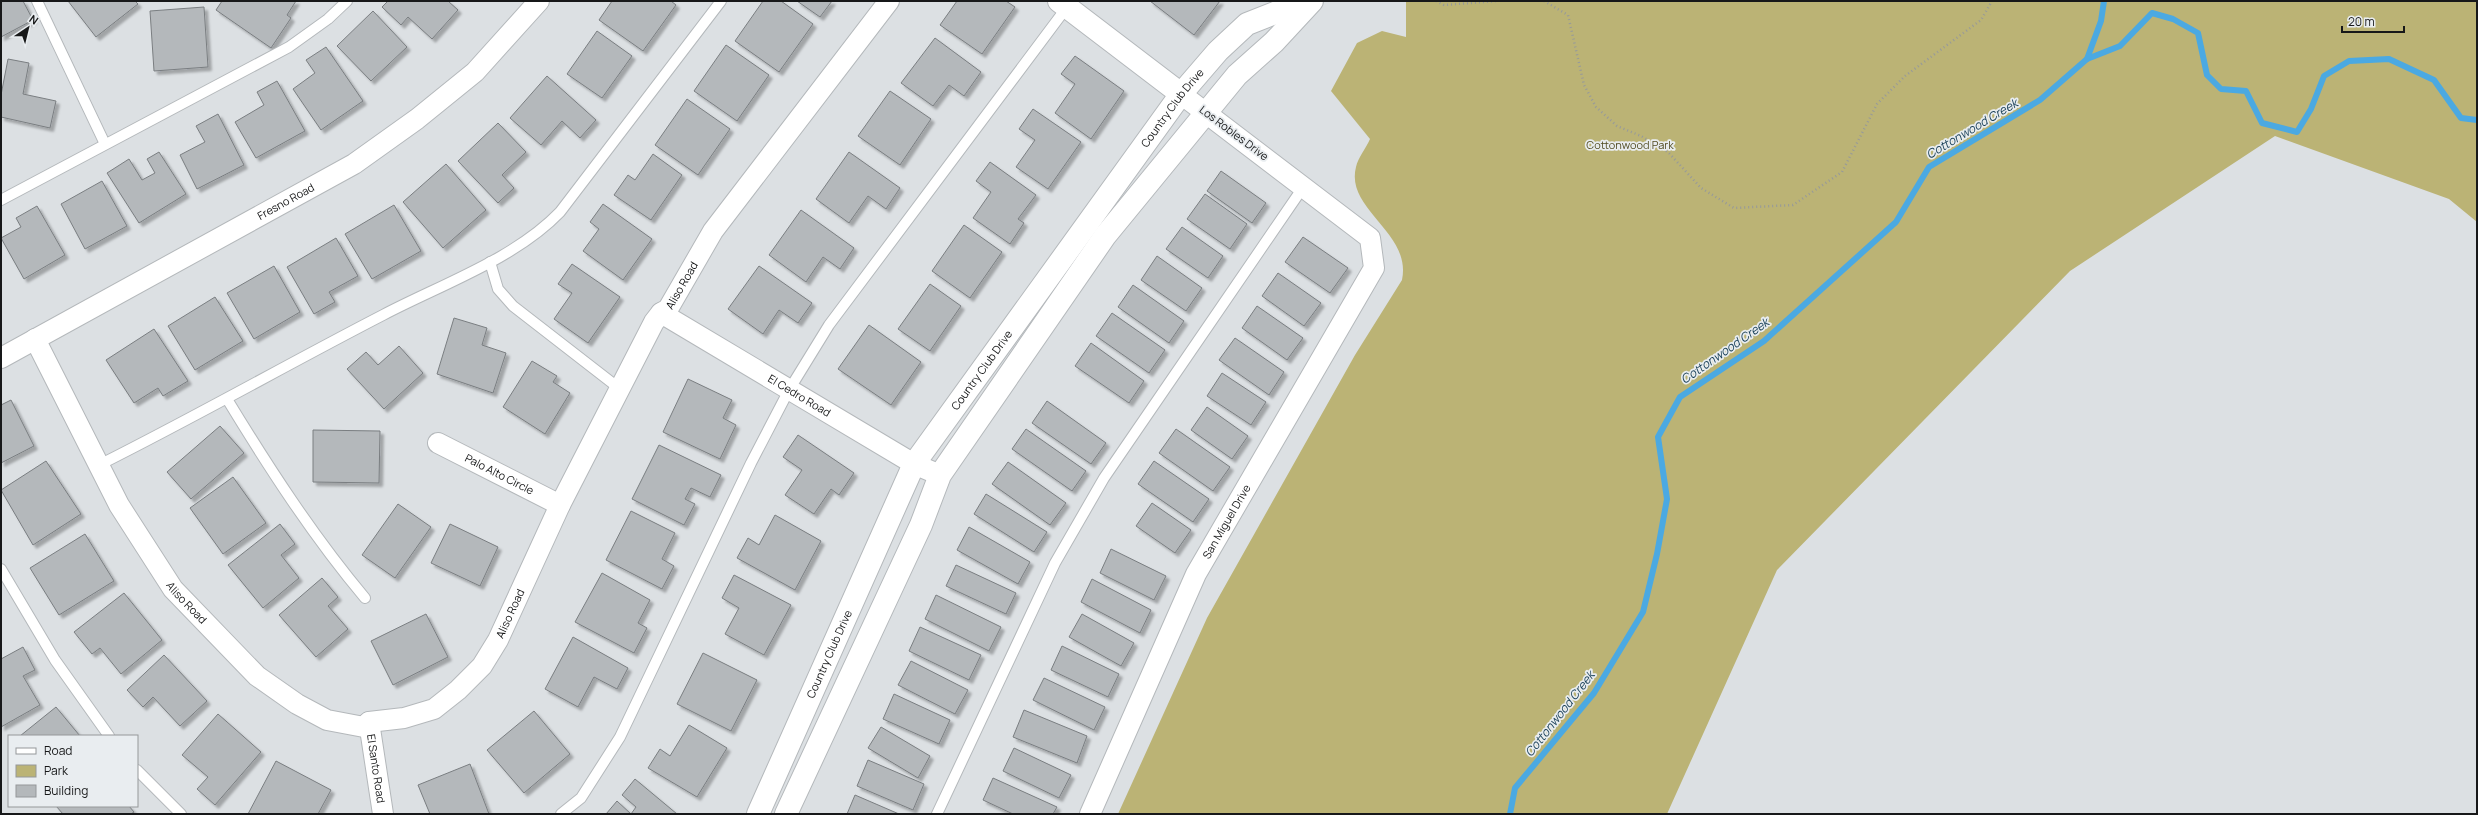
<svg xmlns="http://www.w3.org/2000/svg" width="2478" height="815" font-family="Manrope,sans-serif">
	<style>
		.green { fill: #bbb375 }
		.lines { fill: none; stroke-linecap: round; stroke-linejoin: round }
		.stream { stroke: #4ba9e2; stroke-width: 6 }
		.building { fill: #b4b8bb; stroke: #7a7e81; filter: url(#shadow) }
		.lane-casing { stroke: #b4b8bb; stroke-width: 12 }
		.street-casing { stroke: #b4b8bb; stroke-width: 22 }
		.secondary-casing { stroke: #b4b8bb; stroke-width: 24 }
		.path { stroke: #96999b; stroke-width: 2.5; stroke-dasharray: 1 3; stroke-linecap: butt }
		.lane { stroke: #fff; stroke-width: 10 }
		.street { stroke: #fff; stroke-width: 20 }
		.secondary { stroke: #fff; stroke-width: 22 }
		.labels { text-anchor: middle; stroke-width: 3.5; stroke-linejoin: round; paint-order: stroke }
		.street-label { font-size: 11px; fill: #171819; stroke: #e9edf0 }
		.park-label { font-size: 11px; fill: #524d23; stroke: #e9edf0 }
		.water-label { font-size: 12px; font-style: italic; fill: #173e56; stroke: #e9edf0 }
	</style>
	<defs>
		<filter id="shadow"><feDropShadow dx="3.5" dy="3.5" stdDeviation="1" flood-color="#0004"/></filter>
	</defs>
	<rect width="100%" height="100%" fill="#dce0e3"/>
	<path class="green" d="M1406 1H2477V222L2449 199 2275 136 2070 271 1777 570 1667 814H1118L1207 618 1355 355 1402 280C1412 232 1345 210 1356 167 1358 158 1366 148 1370 139L1331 91 1357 43 1382 31 1406 37Z"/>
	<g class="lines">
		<g class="stream">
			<polyline points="2087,59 2120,46 2152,13 2173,19 2198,33 2207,75 2221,89 2246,91 2262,123 2297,132 2311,109 2324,76 2349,61 2389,59 2434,80 2461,118 2477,120"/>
			<polyline points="1510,814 1515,788 1594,693 1643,612 1657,554 1667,499 1658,437 1680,397 1764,341 1896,222 1929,167 2040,100 2087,59 2101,21 2104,1"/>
		</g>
	</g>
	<g class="building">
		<polygon points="1,1 23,1 33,20 1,37"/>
		<polygon points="68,1 135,1 138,4 96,37"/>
		<polygon points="222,1 296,1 287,15 291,18 271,48 216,10"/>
		<polygon points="388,1 448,1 458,10 432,39 408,17 401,25 382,7"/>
		<polygon points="612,1 671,1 676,5 643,51 599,20"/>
		<polygon points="763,1 781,1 813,24 779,72 735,41"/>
		<polygon points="797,1 832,1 820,17"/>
		<polygon points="957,1 1006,1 1015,7 982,54 940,25"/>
		<polygon points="1150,1 1220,1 1194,35"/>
		<polygon points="204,7 208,67 154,71 150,11"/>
		<polygon points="373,11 407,47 371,81 337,46"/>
		<polygon points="597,31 632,56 602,98 567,74"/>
		<polygon points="935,38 981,72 964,96 949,85 933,106 901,83"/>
		<polygon points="726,45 769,75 737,121 694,91"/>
		<polygon points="326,47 363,101 321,130 293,89 315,73 306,60"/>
		<polygon points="1075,56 1124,91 1091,139 1055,113 1075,84 1061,74"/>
		<polygon points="8,59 29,63 23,94 56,101 50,128 1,117 1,95"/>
		<polygon points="547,76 596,120 580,138 562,121 541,145 510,118"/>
		<polygon points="277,81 305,131 256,158 235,122 264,105 257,92"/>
		<polygon points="890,91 931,119 900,165 858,136"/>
		<polygon points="687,99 730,129 698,175 655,145"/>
		<polygon points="1033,109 1081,142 1048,189 1016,167 1035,140 1019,129"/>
		<polygon points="218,114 244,165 197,189 180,155 205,142 196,126"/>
		<polygon points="498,123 526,152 502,175 514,188 498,203 458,161"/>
		<polygon points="159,152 186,194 139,223 107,173 129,159 142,180 155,173 147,159"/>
		<polygon points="849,152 900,188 886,209 868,196 849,223 816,199"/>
		<polygon points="653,154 682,175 651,220 614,195 628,175 635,180"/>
		<polygon points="990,162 1036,195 1018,219 1024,223 1010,244 973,218 991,192 976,181"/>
		<polygon points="446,164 486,210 443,248 403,202"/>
		<polygon points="1221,171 1266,203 1252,223 1207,191"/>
		<polygon points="102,181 127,226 85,249 61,204"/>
		<polygon points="1205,194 1247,224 1230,249 1187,219"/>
		<polygon points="603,204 652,239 623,280 583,251 599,229 590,222"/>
		<polygon points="394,205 421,251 372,279 345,234"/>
		<polygon points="37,206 65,255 24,279 1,238 21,227 16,218"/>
		<polygon points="801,210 854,248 840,269 823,257 806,282 769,255"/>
		<polygon points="964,225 1002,252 970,298 932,271"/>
		<polygon points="1182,227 1223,256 1208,278 1166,249"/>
		<polygon points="1303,237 1348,268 1330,293 1285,262"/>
		<polygon points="336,238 358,276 329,292 335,302 314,314 287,267"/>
		<polygon points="1157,256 1202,288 1186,311 1141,280"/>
		<polygon points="572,264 620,297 588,343 554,319 572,293 558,284"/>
		<polygon points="274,266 300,312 254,339 227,293"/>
		<polygon points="759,266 812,303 798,323 779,310 763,334 728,309"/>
		<polygon points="1278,273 1321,303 1304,326 1262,296"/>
		<polygon points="930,284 961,306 930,351 898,329"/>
		<polygon points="1133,285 1184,321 1169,343 1118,307"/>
		<polygon points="215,297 243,341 195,370 168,326"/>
		<polygon points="1257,306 1303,338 1287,360 1242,328"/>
		<polygon points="1112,313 1165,350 1149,373 1096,336"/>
		<polygon points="454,318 487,328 482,345 506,353 493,393 437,374"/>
		<polygon points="869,325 921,362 891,405 838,369"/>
		<polygon points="154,329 188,381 163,396 158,388 134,403 106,360"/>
		<polygon points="1235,338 1284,372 1269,395 1219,360"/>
		<polygon points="1091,343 1144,381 1129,403 1075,366"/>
		<polygon points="399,346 423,373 384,409 347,369 366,352 378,365"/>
		<polygon points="532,361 557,376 553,382 570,393 545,434 503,407"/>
		<polygon points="1222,373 1266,402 1251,425 1207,396"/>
		<polygon points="688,379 732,400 723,418 736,425 720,459 663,432"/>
		<polygon points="11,400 34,446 1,463 1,405"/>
		<polygon points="1047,401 1106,443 1091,464 1032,423"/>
		<polygon points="1207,407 1248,436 1232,459 1191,430"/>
		<polygon points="220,426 244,453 191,499 167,472"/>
		<polygon points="1026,429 1086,471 1072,491 1012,449"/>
		<polygon points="1176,429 1230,467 1213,491 1159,453"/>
		<polygon points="313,430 380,431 379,483 313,482"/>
		<polygon points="798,435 854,473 839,495 831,489 814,514 785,495 802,470 783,457"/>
		<polygon points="659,445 721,475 710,497 691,488 685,499 695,504 684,525 632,499"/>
		<polygon points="46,461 81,514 33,545 1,490"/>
		<polygon points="1154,461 1209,499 1193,522 1138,484"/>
		<polygon points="1008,462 1066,503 1050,525 992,484"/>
		<polygon points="233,477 266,523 223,554 190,508"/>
		<polygon points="986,494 1047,532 1034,552 974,514"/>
		<polygon points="1152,503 1191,530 1175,553 1136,526"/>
		<polygon points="398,504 431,527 395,578 362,555"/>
		<polygon points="631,511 675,533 662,559 674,566 662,589 606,560"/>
		<polygon points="775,515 821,541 795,590 737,558 748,538 759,545"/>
		<polygon points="280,524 295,544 281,555 299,578 263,608 228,565"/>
		<polygon points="450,524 498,547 480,586 431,563"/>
		<polygon points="969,527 1030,562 1018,584 957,550"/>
		<polygon points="85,534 114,581 59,615 30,568"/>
		<polygon points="1111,549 1166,576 1154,600 1100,573"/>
		<polygon points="956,565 1016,593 1006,614 946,586"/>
		<polygon points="602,573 650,600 638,623 647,628 634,653 575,622"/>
		<polygon points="734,575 791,605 764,655 725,634 739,608 722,598"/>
		<polygon points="322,578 338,597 328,606 348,629 316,657 279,615"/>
		<polygon points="1092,579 1151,610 1140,633 1081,602"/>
		<polygon points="124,593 162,640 121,674 100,648 92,654 74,632"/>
		<polygon points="936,595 1001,627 989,651 925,619"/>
		<polygon points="426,614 448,657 393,685 371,641"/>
		<polygon points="1082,614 1134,643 1121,666 1069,637"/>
		<polygon points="920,627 981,655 969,680 909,651"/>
		<polygon points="573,637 628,668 617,689 594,677 578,707 545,689"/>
		<polygon points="1062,646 1119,674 1108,697 1051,670"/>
		<polygon points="23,647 35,670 23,676 40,705 1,727 1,659"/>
		<polygon points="703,653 757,680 731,731 677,704"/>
		<polygon points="164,655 207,701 180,726 153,697 143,707 127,690"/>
		<polygon points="911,661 968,690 955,714 898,685"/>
		<polygon points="1044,678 1105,707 1094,730 1033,700"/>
		<polygon points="894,694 950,720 939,744 883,719"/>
		<polygon points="56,707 80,736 20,736"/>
		<polygon points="1024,710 1087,736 1077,763 1013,737"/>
		<polygon points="534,711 570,754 524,793 487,750"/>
		<polygon points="218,714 261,752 215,805 197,789 208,777 182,755"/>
		<polygon points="689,725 727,748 697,797 648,768 660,749 670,756"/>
		<polygon points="881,727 930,756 918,778 868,748"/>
		<polygon points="1014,748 1071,775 1059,798 1003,771"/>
		<polygon points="868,760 924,784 913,810 857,786"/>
		<polygon points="276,761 331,790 318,814 248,814"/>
		<polygon points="470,764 489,814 430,814 418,785"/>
		<polygon points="993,778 1057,807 1053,814 1013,814 983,800"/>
		<polygon points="635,779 677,814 606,814 617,801 631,814 636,807 622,795"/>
		<polygon points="855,795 899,814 847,814"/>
		<polygon points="56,806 129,806 134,812 131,814 63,814"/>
	</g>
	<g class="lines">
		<g class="lane-casing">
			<g id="lane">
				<polyline points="37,1 105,144"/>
				<polyline points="1,200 289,47 328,19 347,1"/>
				<polyline points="490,262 498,289 513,306 620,389"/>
				<path d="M227 399C269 468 313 536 365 598"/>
				<path d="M99 465C195 417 288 364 383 315 440 285 515 259 560 212L721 1"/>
				<polyline points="1,569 55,660 109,736"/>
				<polyline points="137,770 181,814"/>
				<polyline points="561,814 581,798 620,737 751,463 789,390 829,325 1067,7"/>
				<polyline points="937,814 1055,563 1104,478 1304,186"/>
			</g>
		</g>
		<g class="street-casing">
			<g id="street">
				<path id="s1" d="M661 313 914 464 940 475"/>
				<path id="s2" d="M35 339 119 505 173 589 257 676 297 704 327 720 364 727 369 722 404 718 434 709 458 690 482 666 498 640 560 505 654 322 661 313 668 309 713 231 889 1"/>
				<path id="s3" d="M1 358 354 164 417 119 475 72 539 1"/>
				<path id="s4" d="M438 443 560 505"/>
				<path id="s5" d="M369 722 383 814"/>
				<path id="s6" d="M1090 814 1196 574 1374 268 1370 238 1181 94"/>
			</g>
		</g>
		<g class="secondary-casing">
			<g id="secondary">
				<polyline points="1059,1 1181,94"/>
				<path id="s7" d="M758 814 914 464 1181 94 1218 51 1247 24 1305 1"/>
				<polyline points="786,814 921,525 940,475 1105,236 1237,75 1274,42 1312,1"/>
			</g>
		</g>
		<g class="path">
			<polyline points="1436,1 1444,5 1497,1"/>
			<polyline points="1544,1 1568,15 1584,85 1596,107 1617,126 1641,136 1668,152 1701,188 1734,208 1793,205 1842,172 1877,104 1905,76 1981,20 1992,1"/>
		</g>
		<use href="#lane" class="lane"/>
		<use href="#street" class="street"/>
		<use href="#secondary" class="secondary"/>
	</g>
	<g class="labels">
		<g class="street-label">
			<text dy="4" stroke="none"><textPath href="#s7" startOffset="823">Country Club Drive</textPath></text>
			<text transform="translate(1234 133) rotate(37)" y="4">Los Robles Drive</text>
			<text dy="4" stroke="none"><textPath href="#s3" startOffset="325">Fresno Road</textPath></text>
			<text dy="4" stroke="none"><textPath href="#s2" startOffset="1097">Aliso Road</textPath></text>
			<text dy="4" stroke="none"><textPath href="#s7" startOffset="499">Country Club Drive</textPath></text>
			<text dy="4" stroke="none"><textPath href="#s1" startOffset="161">El Cedro Road</textPath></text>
			<text dy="4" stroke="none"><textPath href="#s4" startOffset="69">Palo Alto Circle</textPath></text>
			<text dy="4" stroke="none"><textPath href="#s6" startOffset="323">San Miguel Drive</textPath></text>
			<text dy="4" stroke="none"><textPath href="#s2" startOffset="305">Aliso Road</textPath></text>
			<text dy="4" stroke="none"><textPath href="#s2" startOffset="725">Aliso Road</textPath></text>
			<text dy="4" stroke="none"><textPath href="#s7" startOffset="175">Country Club Drive</textPath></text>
			<text dy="4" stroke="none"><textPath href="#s5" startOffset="47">El Santo Road</textPath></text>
		</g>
		<g class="park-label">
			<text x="1630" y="149">Cottonwood Park</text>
		</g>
		<g class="water-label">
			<text transform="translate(1972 129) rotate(-31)" y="4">Cottonwood Creek</text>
			<text transform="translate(1725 351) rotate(-35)" y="4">Cottonwood Creek</text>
			<text transform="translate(1560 714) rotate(-52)" y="4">Cottonwood Creek</text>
		</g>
	</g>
	<rect width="2478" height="815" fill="none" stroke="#171819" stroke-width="4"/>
	<rect x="8" y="735" width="130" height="72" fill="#e9edf0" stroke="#95989a"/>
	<rect x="16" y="748" width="20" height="6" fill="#ffffff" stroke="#95989a"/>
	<text x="44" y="755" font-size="12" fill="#171819">Road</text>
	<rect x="16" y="765" width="20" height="12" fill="#bbb375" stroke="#95989a"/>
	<text x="44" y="775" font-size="12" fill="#171819">Park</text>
	<rect x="16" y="785" width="20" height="12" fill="#b4b8bb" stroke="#95989a"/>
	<text x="44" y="795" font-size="12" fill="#171819">Building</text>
	<g transform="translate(28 28) rotate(35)" stroke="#e9edf0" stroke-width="3" paint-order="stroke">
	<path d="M0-3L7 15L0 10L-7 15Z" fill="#171819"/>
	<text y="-6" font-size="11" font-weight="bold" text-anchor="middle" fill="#171819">N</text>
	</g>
	<path d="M2342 26v6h62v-6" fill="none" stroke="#171819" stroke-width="2"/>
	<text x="2348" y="26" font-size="12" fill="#171819" stroke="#e9edf0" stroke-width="3" paint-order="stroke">20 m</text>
</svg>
